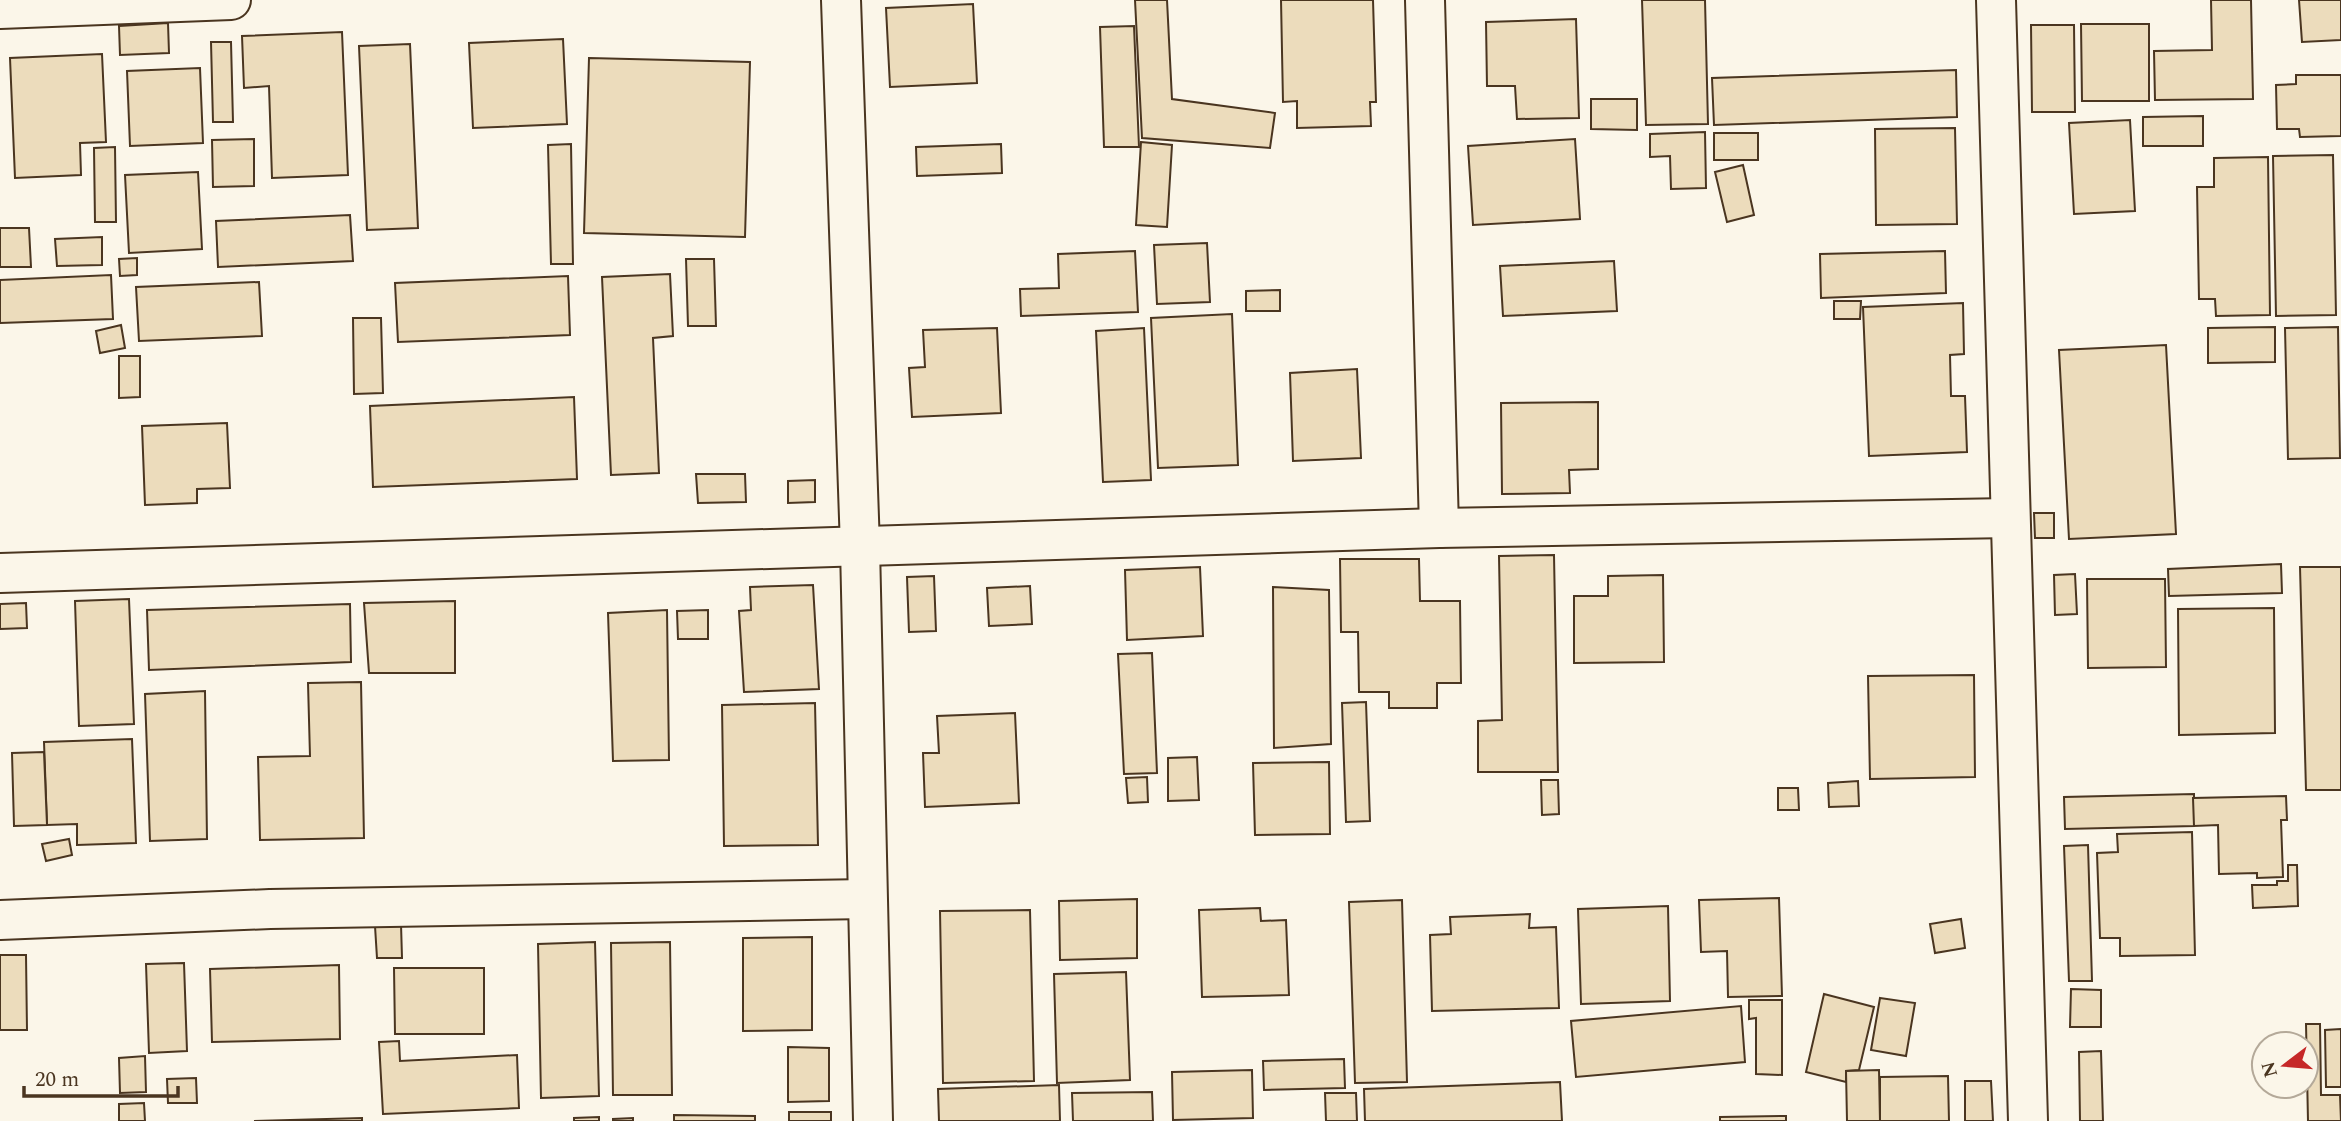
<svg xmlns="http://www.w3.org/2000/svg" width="2341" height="1121" font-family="Spectral,serif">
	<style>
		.building { fill: #ecdcbc; stroke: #4a3520; stroke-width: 2 }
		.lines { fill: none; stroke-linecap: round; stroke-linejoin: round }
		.minor-casing { stroke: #4a3520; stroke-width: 42 }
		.minor { stroke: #fbf6e9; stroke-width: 38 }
	</style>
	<rect width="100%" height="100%" fill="#fbf6e9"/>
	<g class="building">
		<polygon points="1135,0 1167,0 1172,99 1275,113 1270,148 1142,138"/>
		<polygon points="1281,0 1373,0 1376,102 1370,102 1371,126 1297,128 1297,101 1283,102"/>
		<polygon points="1642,0 1705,0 1708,124 1646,125"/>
		<polygon points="2211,0 2251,0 2253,99 2155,100 2154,51 2212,50"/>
		<polygon points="2299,0 2341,0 2341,40 2302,42"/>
		<polygon points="973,4 977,83 890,87 886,8"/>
		<polygon points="1576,19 1579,118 1517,119 1515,86 1487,86 1486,22"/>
		<polygon points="168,23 169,53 120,55 119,26"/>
		<polygon points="2081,24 2149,24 2149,101 2082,101"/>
		<polygon points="2031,25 2074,25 2075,112 2032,112"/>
		<polygon points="1134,26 1139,147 1104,147 1100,27"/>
		<polygon points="342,32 348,175 272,178 269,86 244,88 242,36"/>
		<polygon points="563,39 567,124 473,128 469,43"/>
		<polygon points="211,42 231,42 233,122 213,122"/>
		<polygon points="410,44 418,228 367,230 359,46"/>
		<polygon points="102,54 106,142 80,143 81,175 15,178 10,58"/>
		<polygon points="589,58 750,62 745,237 584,233"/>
		<polygon points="200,68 203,143 130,146 127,71"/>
		<polygon points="1956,70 1957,117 1714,125 1712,78"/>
		<polygon points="2296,75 2341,75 2341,136 2300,137 2299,129 2277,129 2276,85 2296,84"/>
		<polygon points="1591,99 1637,99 1637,130 1591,129"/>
		<polygon points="2203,116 2203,146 2143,146 2143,117"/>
		<polygon points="2130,120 2135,211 2074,214 2069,123"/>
		<polygon points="1955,128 1957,224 1876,225 1875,129"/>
		<polygon points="1705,132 1706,188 1671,189 1670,156 1650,157 1650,134"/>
		<rect x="1714" y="133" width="44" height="27"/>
		<polygon points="254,139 254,186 213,187 212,140"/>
		<polygon points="1575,139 1580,219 1473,225 1468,146"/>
		<polygon points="1141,142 1172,145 1167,227 1136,225"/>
		<polygon points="571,144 573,264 551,264 548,145"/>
		<polygon points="1001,144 1002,173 917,176 916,147"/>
		<polygon points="115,147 116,222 95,222 94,148"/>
		<polygon points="2333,155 2336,315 2276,316 2273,156"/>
		<polygon points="2268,157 2270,315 2216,316 2215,299 2199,299 2197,187 2214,187 2214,158"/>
		<polygon points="1743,165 1754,215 1727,222 1715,172"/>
		<polygon points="198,172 202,249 129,253 125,175"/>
		<polygon points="350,215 353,261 218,267 216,221"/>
		<polygon points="0,228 29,228 31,267 0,267"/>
		<polygon points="102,237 102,265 57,266 55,239"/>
		<polygon points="1207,243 1210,302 1157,304 1154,245"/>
		<polygon points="1135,251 1138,312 1021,316 1020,289 1059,288 1058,254"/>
		<polygon points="1945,251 1946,293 1821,298 1820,254"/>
		<polygon points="137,258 137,275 120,276 119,259"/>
		<polygon points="686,259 714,259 716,326 688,326"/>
		<polygon points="1614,261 1617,311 1503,316 1500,266"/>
		<polygon points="670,274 673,336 653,338 659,473 611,475 602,277"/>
		<polygon points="111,275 113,319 0,323 0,280"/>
		<polygon points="568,276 570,335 398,342 395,283"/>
		<polygon points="259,282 262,336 139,341 136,287"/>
		<polygon points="1280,290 1280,311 1246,311 1246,291"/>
		<polygon points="1834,301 1861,301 1860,319 1834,319"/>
		<polygon points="1963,303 1964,354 1950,355 1951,396 1965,396 1967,452 1869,456 1863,307"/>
		<polygon points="1232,314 1238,465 1158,468 1151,318"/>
		<polygon points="353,318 381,318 383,393 354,394"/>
		<polygon points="121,325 125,348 100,353 96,331"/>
		<polygon points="2275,327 2275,362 2208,363 2208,328"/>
		<polygon points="2338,327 2340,458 2288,459 2285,328"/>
		<polygon points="997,328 1001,413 912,417 909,368 925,367 923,330"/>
		<polygon points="1144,328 1151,480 1103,482 1096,331"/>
		<polygon points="2166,345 2176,534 2069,539 2059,350"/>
		<polygon points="119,356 140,356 140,397 119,398"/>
		<polygon points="1357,369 1361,458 1293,461 1290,373"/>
		<polygon points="574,397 577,479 373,487 370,406"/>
		<polygon points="1598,402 1598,469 1569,470 1570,493 1502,494 1501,403"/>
		<polygon points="227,423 230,488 197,489 197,503 145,505 142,426"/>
		<polygon points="696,474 745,474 746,502 698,503"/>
		<polygon points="815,480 815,502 788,503 788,481"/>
		<polygon points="2034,513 2054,513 2054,538 2035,538"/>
		<polygon points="1554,555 1558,772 1478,772 1478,721 1502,720 1499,556"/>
		<polygon points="1340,559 1419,559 1420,601 1460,601 1461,683 1437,683 1437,708 1389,708 1389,692 1359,692 1358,632 1341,632"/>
		<polygon points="2281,564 2282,593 2169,596 2168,569"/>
		<polygon points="1200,567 1203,636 1127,640 1125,570"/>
		<polygon points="2300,567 2341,567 2341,790 2306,790"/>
		<polygon points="2075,574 2077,614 2055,615 2054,575"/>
		<polygon points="1663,575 1664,662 1574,663 1574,596 1608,596 1608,576"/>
		<polygon points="934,576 936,631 909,632 907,577"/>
		<polygon points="2087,579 2165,579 2166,667 2088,668"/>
		<polygon points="813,585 819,689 744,692 739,611 751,610 750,587"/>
		<polygon points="1030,586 1032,624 989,626 987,588"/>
		<polygon points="1273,587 1329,590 1331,744 1274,748"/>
		<polygon points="129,599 134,724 79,726 75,601"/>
		<polygon points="455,601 455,673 369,673 364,603"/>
		<polygon points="26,603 27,628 0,629 0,604"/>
		<polygon points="350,604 351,662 149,670 147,610"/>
		<polygon points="2274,608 2275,733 2179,735 2178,609"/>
		<polygon points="667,610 669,760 613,761 608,613"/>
		<polygon points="708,610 708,639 678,639 677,611"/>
		<polygon points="1152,653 1157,773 1124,774 1118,654"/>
		<polygon points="1974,675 1975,777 1870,779 1868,676"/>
		<polygon points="361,682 364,838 260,840 258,757 310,756 308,683"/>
		<polygon points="205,691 207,839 150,841 145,694"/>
		<polygon points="1366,702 1370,821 1346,822 1342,703"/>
		<polygon points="815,703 818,845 724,846 722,705"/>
		<polygon points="1015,713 1019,803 925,807 923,753 939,753 937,716"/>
		<polygon points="132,739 136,843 77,845 77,824 47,825 44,742"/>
		<polygon points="44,752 47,825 14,826 12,753"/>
		<polygon points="1197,757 1199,800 1168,801 1168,758"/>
		<polygon points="1329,762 1330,834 1255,835 1253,763"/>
		<polygon points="1147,777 1148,802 1128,803 1126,778"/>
		<polygon points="1541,780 1558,780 1559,814 1542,815"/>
		<polygon points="1858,781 1859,806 1829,807 1828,783"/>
		<polygon points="1778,788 1798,788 1799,810 1778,810"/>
		<polygon points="2194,794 2194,826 2065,829 2064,797"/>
		<polygon points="2286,796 2287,820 2281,820 2283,877 2257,878 2257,873 2219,874 2218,825 2194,826 2193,798"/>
		<polygon points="2192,832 2195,955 2120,956 2120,938 2100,938 2097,853 2118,852 2117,834"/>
		<polygon points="69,839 72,855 46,861 42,844"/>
		<polygon points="2088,845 2092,981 2069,981 2064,846"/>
		<polygon points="2288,865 2297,865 2298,906 2253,908 2252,885 2277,885 2277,881 2288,881"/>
		<polygon points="1779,898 1782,996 1728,997 1727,951 1701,952 1699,900"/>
		<polygon points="1137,899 1137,958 1060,960 1059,901"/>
		<polygon points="1402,900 1407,1082 1355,1083 1349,902"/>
		<polygon points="1668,906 1670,1001 1581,1004 1578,909"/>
		<polygon points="1260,908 1261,921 1286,920 1289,995 1202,997 1199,910"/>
		<polygon points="1030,910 1034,1081 943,1083 940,911"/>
		<polygon points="1530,914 1529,928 1556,927 1559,1008 1432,1011 1430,935 1451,934 1450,917"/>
		<polygon points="1961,919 1965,948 1935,953 1930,924"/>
		<polygon points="401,924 402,958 377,958 375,926"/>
		<polygon points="812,937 812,1030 743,1031 743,938"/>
		<polygon points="595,942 599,1096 541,1098 538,944"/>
		<polygon points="670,942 672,1095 613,1095 611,943"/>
		<polygon points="0,955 26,955 27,1030 0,1030"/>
		<polygon points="184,963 187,1051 149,1053 146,964"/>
		<polygon points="339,965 340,1039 212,1042 210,969"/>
		<polygon points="394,968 484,968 484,1034 395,1034"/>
		<polygon points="1126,972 1130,1080 1057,1083 1054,974"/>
		<polygon points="2071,989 2101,990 2101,1027 2070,1027"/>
		<polygon points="1824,994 1874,1007 1859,1070 1846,1071 1846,1082 1806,1072"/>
		<polygon points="1880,998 1915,1003 1906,1056 1871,1050"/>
		<polygon points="1749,1000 1782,1000 1782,1075 1756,1074 1756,1018 1749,1019"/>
		<polygon points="1741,1006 1745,1062 1576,1077 1571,1021"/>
		<polygon points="2306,1024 2320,1024 2321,1095 2340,1095 2341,1121 2308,1121"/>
		<polygon points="2341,1029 2341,1087 2326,1087 2325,1030"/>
		<polygon points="399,1041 400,1061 517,1055 519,1108 383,1114 379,1042"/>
		<polygon points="788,1047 829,1048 829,1101 788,1102"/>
		<polygon points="2101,1051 2103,1121 2080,1121 2079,1052"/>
		<polygon points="145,1056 146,1092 120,1093 119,1058"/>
		<polygon points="1344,1059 1345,1088 1264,1090 1263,1061"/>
		<polygon points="1252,1070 1253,1118 1173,1120 1172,1072"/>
		<polygon points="1879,1070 1880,1121 1847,1121 1846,1071"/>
		<polygon points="1948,1076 1949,1121 1880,1121 1880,1077"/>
		<polygon points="196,1078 197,1103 168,1103 167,1079"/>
		<polygon points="1965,1081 1991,1081 1993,1121 1965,1121"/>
		<polygon points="1560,1082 1562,1121 1365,1121 1364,1089"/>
		<polygon points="1059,1085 1060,1121 939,1121 938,1089"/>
		<polygon points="1152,1092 1153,1121 1073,1121 1072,1093"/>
		<polygon points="1325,1093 1356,1093 1357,1121 1326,1121"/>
		<polygon points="144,1103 145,1121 119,1121 119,1104"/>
		<rect x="789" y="1112" width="42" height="9"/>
		<polygon points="674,1115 755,1116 755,1121 674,1121"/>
		<polygon points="1786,1116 1786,1121 1720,1121 1720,1117"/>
		<polygon points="599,1117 599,1121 574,1121 574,1118"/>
		<polygon points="362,1118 362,1121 254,1121"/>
		<polygon points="633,1118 633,1121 613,1121 613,1119"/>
	</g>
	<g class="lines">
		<g class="minor-casing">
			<g id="minor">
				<polyline points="841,0 860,547 873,1121"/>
				<polyline points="1425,0 1439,528"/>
				<polyline points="1996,0 2028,1121"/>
				<polyline points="0,9 231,0"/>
				<polyline points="0,573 1439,528 2010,518"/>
				<polyline points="0,920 270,909 867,899"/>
			</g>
		</g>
		<use href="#minor" class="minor"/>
	</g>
	<g transform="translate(2285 1065) rotate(254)"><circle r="33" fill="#fbf6e9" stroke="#b4a999" stroke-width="2"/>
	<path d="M0-5L12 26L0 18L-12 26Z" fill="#c62828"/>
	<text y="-10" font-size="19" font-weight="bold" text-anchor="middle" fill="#4a3520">N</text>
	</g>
	<path d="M24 1086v10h154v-10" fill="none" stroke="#4a3520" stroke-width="3.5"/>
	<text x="35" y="1086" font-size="21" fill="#4a3520" stroke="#fbf6e9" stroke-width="5" paint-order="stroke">20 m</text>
</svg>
